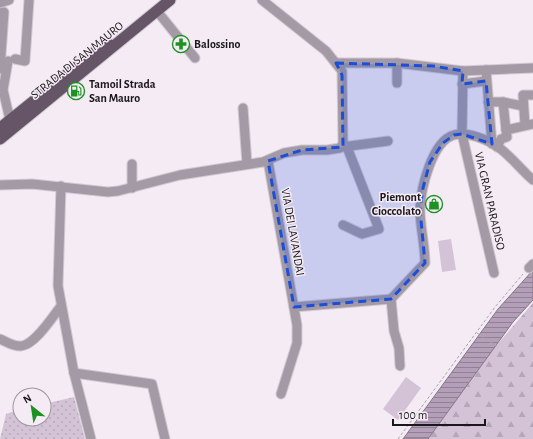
<svg xmlns="http://www.w3.org/2000/svg" width="533" height="439" font-family="'Alegreya Sans',sans-serif">
	<style>
		.grass { fill: url(#grass-dots) }
		.forest { fill: url(#forest-firs) }
		.pitch { fill: #d4c3d7 }
		.water { fill: url(#water-rules); stroke: #867689 }
		.lines { fill: none; stroke-linecap: round; stroke-linejoin: round }
		.minor-casing { stroke: #d1c9d2; stroke-width: 11 }
		.major-casing { stroke: #d1c9d2; stroke-width: 13 }
		.path { stroke: #aba4ac; stroke-width: 1; stroke-dasharray: 3 2; stroke-linecap: butt }
		.minor { stroke: #a39aa5; stroke-width: 9 }
		.major { stroke: #655567; stroke-width: 11 }
		.marked { fill: #1d4ed8; fill-opacity: 0.2; stroke: #1d4ed8; stroke-width: 3; stroke-dasharray: 8 5; stroke-linejoin: round }
		.labels { text-anchor: middle; stroke-width: 3; stroke-linejoin: round; paint-order: stroke }
		.poi-label { font-size: 12px; font-weight: bold; fill: #1b181b; stroke: #f4ebf5; text-anchor: start }
		.street-label { font-size: 12px; fill: #1b181b; stroke: #f4ebf5 }
	</style>
	<defs>
		<pattern id="grass-dots" width="8" height="8" patternUnits="userSpaceOnUse"><rect width="8" height="8" fill="#d4c3d7"/><path d="M2 2h.1M6 6h.1" fill="none" stroke="#b5a7b8" stroke-width="1.8" stroke-linecap="round"/></pattern>
		<pattern id="forest-firs" width="22" height="20" patternUnits="userSpaceOnUse"><rect width="22" height="20" fill="#d4c3d7"/><path d="M5 1l3.5 6h-7zM16 11l3.5 6h-7z" fill="#b5a7b8"/></pattern>
		<pattern id="water-rules" width="6" height="5" patternUnits="userSpaceOnUse"><rect width="6" height="5" fill="#b49fb8"/><path d="M0 2.5h6" fill="none" stroke="#928195"/></pattern>
	</defs>
	<rect width="100%" height="100%" fill="#f4ebf5"/>
	<polygon class="grass" points="74,397 85,439 0,439 6,414 20,409 20,419 44,419 44,404"/>
	<polygon class="forest" points="533,303 533,439 428,439 495,347"/>
	<g class="pitch">
		<polygon points="451,239 456,270 442,272 438,241"/>
		<polygon points="406,377 421,388 398,420 383,409"/>
	</g>
	<polygon class="water" points="533,270 533,300 513,322 428,439 403,439 498,309"/>
	<g class="lines">
		<g class="minor-casing">
			<g id="minor">
				<polyline points="0,3 9,0"/>
				<polyline points="157,11 195,58"/>
				<polyline points="0,13 4,12 0,69"/>
				<polyline points="15,59 25,61 29,0"/>
				<polyline points="8,61 3,90 10,120"/>
				<polyline points="336,63 397,63 463,71 533,68"/>
				<polyline points="397,63 397,83"/>
				<polyline points="486,70 492,144"/>
				<polyline points="463,71 462,134 494,273"/>
				<polyline points="462,84 486,81"/>
				<polyline points="488,102 503,102 523,106"/>
				<polyline points="503,102 506,130"/>
				<polyline points="243,108 247,164"/>
				<polyline points="525,125 523,95 533,95"/>
				<polyline points="342,147 388,141"/>
				<polyline points="497,147 501,139 507,137 506,130 533,124"/>
				<polyline points="268,161 297,325 297,343 281,394"/>
				<polyline points="132,164 132,188"/>
				<polyline points="0,185 32,184 108,192 118,191 180,175 263,162 284,153 302,150 327,150 340,148 343,143 342,71 326,51 262,0"/>
				<polyline points="61,186 58,286 74,373 91,439"/>
				<polyline points="343,225 362,234 379,229 347,147"/>
				<polyline points="529,268 533,264"/>
				<polyline points="294,307 391,299"/>
				<path d="M0 339C7 342 14 347 21 346 35 345 53 316 61 306"/>
				<path d="M400 366 399 348 394 331 391 299 425 263C425 245 420 227 420 209 421 188 432 141 454 135 467 131 488 140 498 147 511 156 521 170 533 180"/>
				<polyline points="74,373 152,384 165,439"/>
			</g>
		</g>
		<g class="major-casing">
			<g id="major">
				<polyline points="0,128 107,42"/>
				<polyline points="0,139 170,0"/>
			</g>
		</g>
		<g class="path">
			<polyline points="477,333 498,347"/>
			<polyline points="398,439 495,307 523,274"/>
		</g>
		<use href="#minor" class="minor"/>
		<use href="#major" class="major"/>
	</g>
	<path class="marked" d="M336 63 433 66 463 71 462 84 486 81 492 144 462 134 454 135 443 143 430 162 423 188 420 209 425 263 391 299 294 307 268 161 302 150 343 147 342 75Z"/>
	<defs>
		<g id="pharmacy-ring" transform="scale(0.9)"><circle r="9.5" fill="#f4ebf5" stroke="#1b9221" stroke-width="1.5"/><path d="M-2-6h4v4h4v4h-4v4h-4v-4h-4v-4h4Z" fill="#1b9221"/></g>
		<g id="fuel-ring" transform="scale(0.9)"><circle r="9.5" fill="#f4ebf5" stroke="#1b9221" stroke-width="1.5"/><path d="M-5.5-6h7V0h2V4h1.3V-2.5L3-4.5l.8-.8L6-3V5H2.5V1h-1V6h-7ZM-4.2-4.7v3.2H.2V-4.7Z" fill="#1b9221"/></g>
		<g id="shop-ring" transform="scale(0.9)"><circle r="9.5" fill="#f4ebf5" stroke="#1b9221" stroke-width="1.5"/><path d="M-5-2.5h2.3a2.7 3.5 0 0 1 5.4 0H5L5.5 6h-11ZM-1.5-2.5h3a1.5 2.3 0 0 0-3 0Z" fill="#1b9221"/></g>
	</defs>
	<g fill-rule="evenodd">
		<use href="#pharmacy-ring" x="181" y="44"/>
		<use href="#fuel-ring" x="76" y="91"/>
		<use href="#shop-ring" x="434" y="204"/>
	</g>
	<g class="labels">
		<g class="poi-label">
			<text x="194" y="48">Balossino</text>
			<text x="89" y="88">Tamoil Strada<tspan x="89" dy="14">San Mauro</tspan></text>
			<text x="421" y="201" text-anchor="end">Piemont<tspan x="421" dy="14">Cioccolato</tspan></text>
		</g>
		<g class="street-label">
			<text transform="translate(77 60) rotate(-39)" y="4">STRADA DI SAN MAURO</text>
			<text transform="translate(490 201) rotate(77)" y="4">VIA GRAN PARADISO</text>
			<text transform="translate(293 232) rotate(80)" y="4">VIA DEI LAVANDAI</text>
		</g>
	</g>
	<g transform="translate(32 407) rotate(330)"><circle r="19" fill="#f4ebf5" stroke="#9d979e"/>
	<path d="M0-3L7 15L0 10L-7 15Z" fill="#1b9221"/>
	<text y="-6" font-size="11" font-weight="bold" text-anchor="middle" fill="#1b181b">N</text>
	</g>
	<path d="M393 419v6h92v-6" fill="none" stroke="#1b181b" stroke-width="2"/>
	<text x="399" y="419" font-size="12" fill="#1b181b" stroke="#f4ebf5" stroke-width="3" paint-order="stroke">100 m</text>
</svg>
